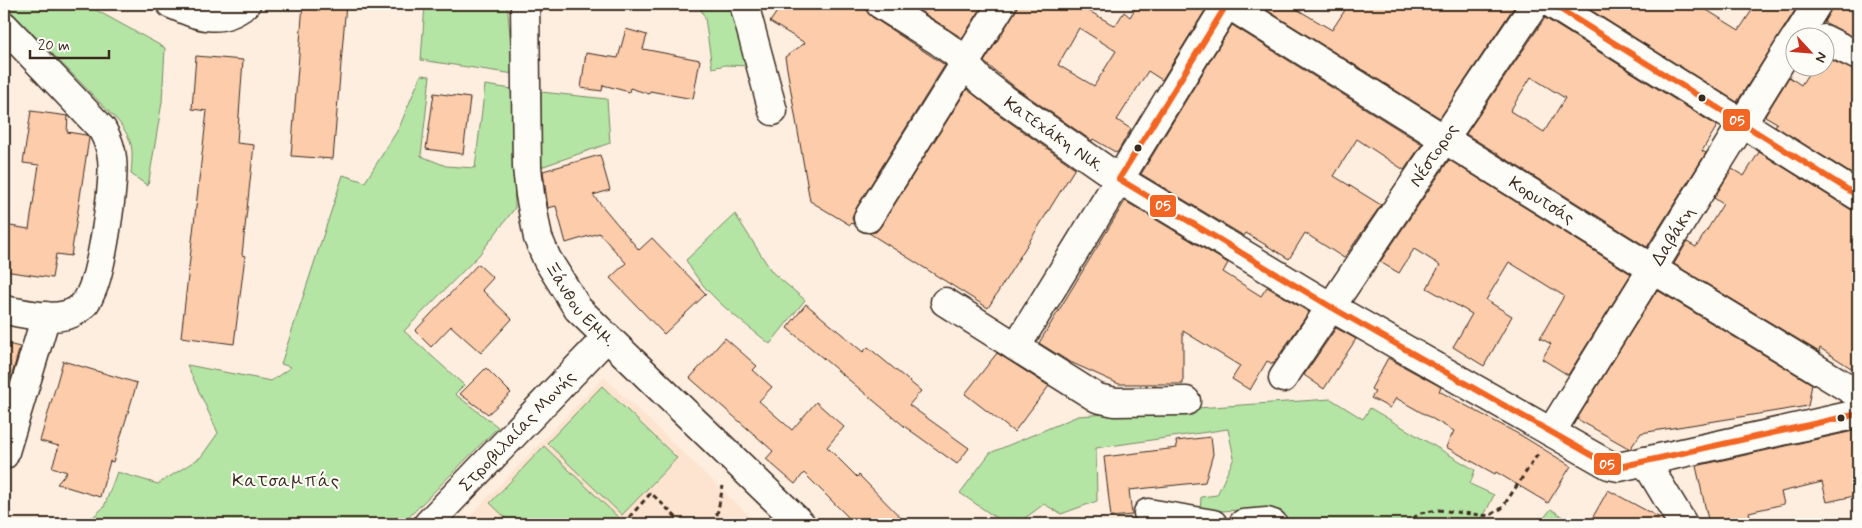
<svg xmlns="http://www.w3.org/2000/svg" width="1862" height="528" font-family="Mynerve,sans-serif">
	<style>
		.built { fill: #fde4d0 }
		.green { fill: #b4e5a5; stroke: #788862 }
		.building { fill: #fcccab; stroke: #3b2a1e; fill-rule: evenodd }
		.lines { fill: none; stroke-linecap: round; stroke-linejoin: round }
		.minor-casing { stroke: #3b2a1e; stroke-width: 31 }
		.path { stroke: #3b2a1e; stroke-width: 3; stroke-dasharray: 5 4; stroke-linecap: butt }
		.minor { stroke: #fdfcf7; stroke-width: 28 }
		.bus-1-casing { stroke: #fdfcf7; stroke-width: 10 }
		.bus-1 { stroke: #f26522; stroke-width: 6 }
		.bus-dot { fill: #3b2a1e; stroke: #fdfcf7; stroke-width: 2 }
		.labels { text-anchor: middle; stroke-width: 4.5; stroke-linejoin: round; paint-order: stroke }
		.street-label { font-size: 18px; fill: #3b2a1e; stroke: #fdfcf7 }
		.neighbourhood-label { font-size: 19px; letter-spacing: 1px; fill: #3b2a1e; stroke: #fdfcf7 }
		.line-badge { stroke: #fdfcf7; stroke-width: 2 }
		.badge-label { font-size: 14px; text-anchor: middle; font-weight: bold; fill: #fff }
	</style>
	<rect width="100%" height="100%" fill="#fdeee0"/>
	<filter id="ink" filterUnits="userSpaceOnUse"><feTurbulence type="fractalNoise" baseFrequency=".02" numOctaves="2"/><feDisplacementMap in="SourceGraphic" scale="10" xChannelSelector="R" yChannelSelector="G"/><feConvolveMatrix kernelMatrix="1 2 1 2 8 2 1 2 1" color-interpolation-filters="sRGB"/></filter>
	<g filter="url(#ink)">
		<polygon class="built" points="604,377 758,524 462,524"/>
		<g class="green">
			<path d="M4 4H85L165 48 162 102 148 186 131 174C133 149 134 142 118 121Z"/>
			<polygon points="425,4 507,4 514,74 421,60"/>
			<polygon points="698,4 734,4 750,66 725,65 712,68 705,18"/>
			<polygon points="421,75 430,76 421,156 446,166 475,168 485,85 512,89 515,208 479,255 404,331 464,385 455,394 498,427 402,524 85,524 104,507 117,472 158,484 201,457 218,433 187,365 271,381 291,367 281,364 343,175 365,182 399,128"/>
			<polygon points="541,92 607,99 610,143 541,167"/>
			<path d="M735 214 772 272 805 300 770 344C739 319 705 296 686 260Z"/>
			<polygon points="602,386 677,458 622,515 547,443"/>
			<polygon points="1331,399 1363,419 1370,408 1475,470 1470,484 1494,495 1480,524 1284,524 1261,509 1200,512 1201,497 1217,495 1234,458 1228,429 1096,448 1097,501 1061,514 1044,504 1017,524 1005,524 960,493 990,453 1078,416"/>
			<polygon points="544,446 619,518 613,524 512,524 490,503"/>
			<polygon points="1551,509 1573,524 1539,524"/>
		</g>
		<g class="building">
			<polygon points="303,4 346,4 333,159 291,156"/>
			<polygon points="782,4 862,4 872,17 945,65 855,210 852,217 854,224 852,223 850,225 810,201 785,57 805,43 770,22"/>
			<polygon points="920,4 984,4 962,38 917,9"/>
			<path d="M1018 4H1077L1115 26 1124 12 1130 17 1138 4H1209L1162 80 1148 71 1117 120 1131 129 1117 153 1093 139 1092 141 1016 88 984 62 1015 12ZM1079 28 1116 51 1094 86 1058 65Z"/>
			<polygon points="1257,4 1288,4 1332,30 1349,4 1516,4 1440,118"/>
			<polygon points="1581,4 1697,4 1739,30 1756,4 1799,4 1737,102"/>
			<polygon points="1833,4 1858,4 1858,39 1824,22"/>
			<path d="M1545 18 1717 126 1702 151 1706 153 1647 247 1466 134ZM1531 77 1565 98 1544 132 1510 111Z"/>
			<polygon points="1232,25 1422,144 1404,170 1357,139 1334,176 1381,205 1344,258 1305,233 1289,259 1246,233 1244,236 1141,174"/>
			<polygon points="626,29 647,35 643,49 700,60 693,99 650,91 649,94 630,88 629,92 603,85 602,91 581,88 586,53 618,58"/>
			<polygon points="196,56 243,60 237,143 254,145 242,255 245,256 234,344 181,337 207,111 192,109"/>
			<polygon points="1824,57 1858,72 1858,178 1775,126 1777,123 1765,116 1789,77 1801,85 1812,68 1824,68"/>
			<polygon points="967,89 998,114 1075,168 988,308 869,233 876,232 881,226"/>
			<polygon points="434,93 470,98 463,154 426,149"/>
			<polygon points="31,111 68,116 67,132 86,135 89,138 71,256 56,254 52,278 4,271 4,225 29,229 39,165 23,163"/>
			<polygon points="1759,152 1850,209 1858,211 1858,356 1851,368 1820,348 1819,352 1674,264 1687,242 1696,247 1707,230 1723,204 1714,198 1732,169 1744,176"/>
			<polygon points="600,155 610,190 593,195 639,250 652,238 706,294 664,334 610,278 626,263 599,233 566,243 556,206 548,208 543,171"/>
			<polygon points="1449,160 1631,274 1568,375 1542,359 1551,344 1540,338 1564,296 1509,262 1486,300 1512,316 1484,366 1453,347 1472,314 1427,288 1440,265 1414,249 1399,273 1380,262"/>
			<polygon points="1125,201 1228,263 1223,272 1261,296 1267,287 1309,312 1273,364 1267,361 1250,390 1232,379 1240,366 1183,331 1183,384 1119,384 1068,361 1039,343"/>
			<polygon points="478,264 493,278 482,290 512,319 481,353 451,326 431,347 415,331"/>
			<polygon points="1657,290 1812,384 1808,406 1641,433 1630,449 1577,419"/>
			<polygon points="806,304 863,352 868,347 921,391 909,405 969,448 957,464 904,426 787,328"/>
			<polygon points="1336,328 1356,339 1324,389 1304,375"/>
			<polygon points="725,338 757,366 753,370 772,387 759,401 792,430 816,402 844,427 827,447 857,477 859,475 907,524 855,524 804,473 795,484 766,459 773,451 690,378"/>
			<polygon points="4,343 20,347 4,402"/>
			<polygon points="997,353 1049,386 1014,432 965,394"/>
			<polygon points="1388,358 1441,387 1439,391 1522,436 1571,466 1548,503 1496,472 1495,474 1446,447 1454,431 1396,398 1390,408 1371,398 1375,392 1371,389"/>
			<polygon points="63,361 137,383 113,462 110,461 100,497 57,484 67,472 52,467 59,446 40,441"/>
			<polygon points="486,368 511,393 488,414 460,394"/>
			<polygon points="1858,430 1858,495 1827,502 1822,482 1781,492 1784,504 1749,512 1752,524 1709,524 1696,466"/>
			<polygon points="1211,437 1213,454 1205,482 1129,490 1132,515 1111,517 1104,457 1177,448 1176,441"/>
			<polygon points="1608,490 1662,519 1665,524 1589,524"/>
		</g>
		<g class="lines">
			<g class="minor-casing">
				<g id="minor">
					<path d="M171 4C199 16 220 25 246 4"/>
					<path id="s1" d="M525 4 527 167 530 195 538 238 547 259 578 309 801 524"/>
					<polyline points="744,4 773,111"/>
					<path id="s2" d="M880 4 940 42 954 52 981 81 1007 101 1119 179 1331 307 1609 465 1619 467 1858 414"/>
					<path id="s3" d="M1228 4 1651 268 1858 394"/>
					<polyline points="1552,4 1858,196"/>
					<path d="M4 26 102 129C107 138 111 147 112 158 115 183 102 267 92 290 89 298 83 307 76 311 56 323 25 313 4 310"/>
					<polyline points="1796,38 1817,4"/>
					<polyline points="1824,39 1858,56"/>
					<polyline points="868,218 1002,4"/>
					<polyline points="945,302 1097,398 1115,402 1186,401"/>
					<polyline points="1016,347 1227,4"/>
					<path id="s4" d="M1283 378 1535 4"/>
					<path id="s5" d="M1551 432 1794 40"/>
					<polyline points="4,455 46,316"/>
					<polyline points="1645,461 1683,524"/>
					<polyline points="1148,513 1213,524"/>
					<path id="s6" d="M428 524 607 337"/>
					<polyline points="1243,524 1267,522 1273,524"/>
				</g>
			</g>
			<g class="path">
				<polyline points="623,524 651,493 683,524"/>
				<polyline points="715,524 723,486"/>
				<polyline points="1406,524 1420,513 1438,510 1489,516 1502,508 1538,454"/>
			</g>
			<use href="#minor" class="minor"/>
			<g class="bus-1-casing">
				<g id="bus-1">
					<polyline points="1227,4 1119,179 1331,307 1609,465 1619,467 1858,414"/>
					<polyline points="1552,4 1858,196"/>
				</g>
			</g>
			<use href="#bus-1" class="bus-1"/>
		</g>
	</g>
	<g class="bus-dot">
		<circle cx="1702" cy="98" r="4.5"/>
		<circle cx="1138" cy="148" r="4.5"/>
		<circle cx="1841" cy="418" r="4.5"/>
	</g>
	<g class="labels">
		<g class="street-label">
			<text dy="6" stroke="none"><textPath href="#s2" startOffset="218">Κατεχάκη Νικ.</textPath></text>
			<text dy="6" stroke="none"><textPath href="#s4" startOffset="269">Νέστορος</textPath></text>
			<text dy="6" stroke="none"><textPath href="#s3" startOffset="370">Κορυτσάς</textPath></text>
			<text dy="6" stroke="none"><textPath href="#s5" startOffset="231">Δαβάκη</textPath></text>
			<text dy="6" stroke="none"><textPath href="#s1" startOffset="314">Ξάνθου Εμμ.</textPath></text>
			<text dy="6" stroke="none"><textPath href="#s6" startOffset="129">Στροβιλαίας Μονής</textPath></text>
		</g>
		<g class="neighbourhood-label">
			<text x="286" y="486">Κατσαμπάς</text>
		</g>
	</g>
	<g class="line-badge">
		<rect x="1722" y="108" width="29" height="24" rx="5" fill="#f26522"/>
		<rect x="1149" y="194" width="28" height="24" rx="5" fill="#f26522"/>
		<rect x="1593" y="452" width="29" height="24" rx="5" fill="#f26522"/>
	</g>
	<g class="badge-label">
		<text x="1737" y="125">05</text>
		<text x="1163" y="210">05</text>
		<text x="1607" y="469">05</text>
	</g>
	<rect width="1862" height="528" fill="none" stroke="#fdfcf7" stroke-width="20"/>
	<rect x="10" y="10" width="1842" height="508" fill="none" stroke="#3b2a1e" stroke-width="2" filter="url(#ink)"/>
	<g transform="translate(1810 52) rotate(116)"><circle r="24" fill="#fdfcf7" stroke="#afa8a0"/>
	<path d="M0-4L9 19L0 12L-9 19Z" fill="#c8321e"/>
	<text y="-8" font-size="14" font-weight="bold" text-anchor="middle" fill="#3b2a1e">N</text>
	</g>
	<path d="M30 50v8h79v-8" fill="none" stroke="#3b2a1e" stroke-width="2.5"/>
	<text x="38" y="50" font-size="15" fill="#3b2a1e" stroke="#fdfcf7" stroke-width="4" paint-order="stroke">20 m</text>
</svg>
